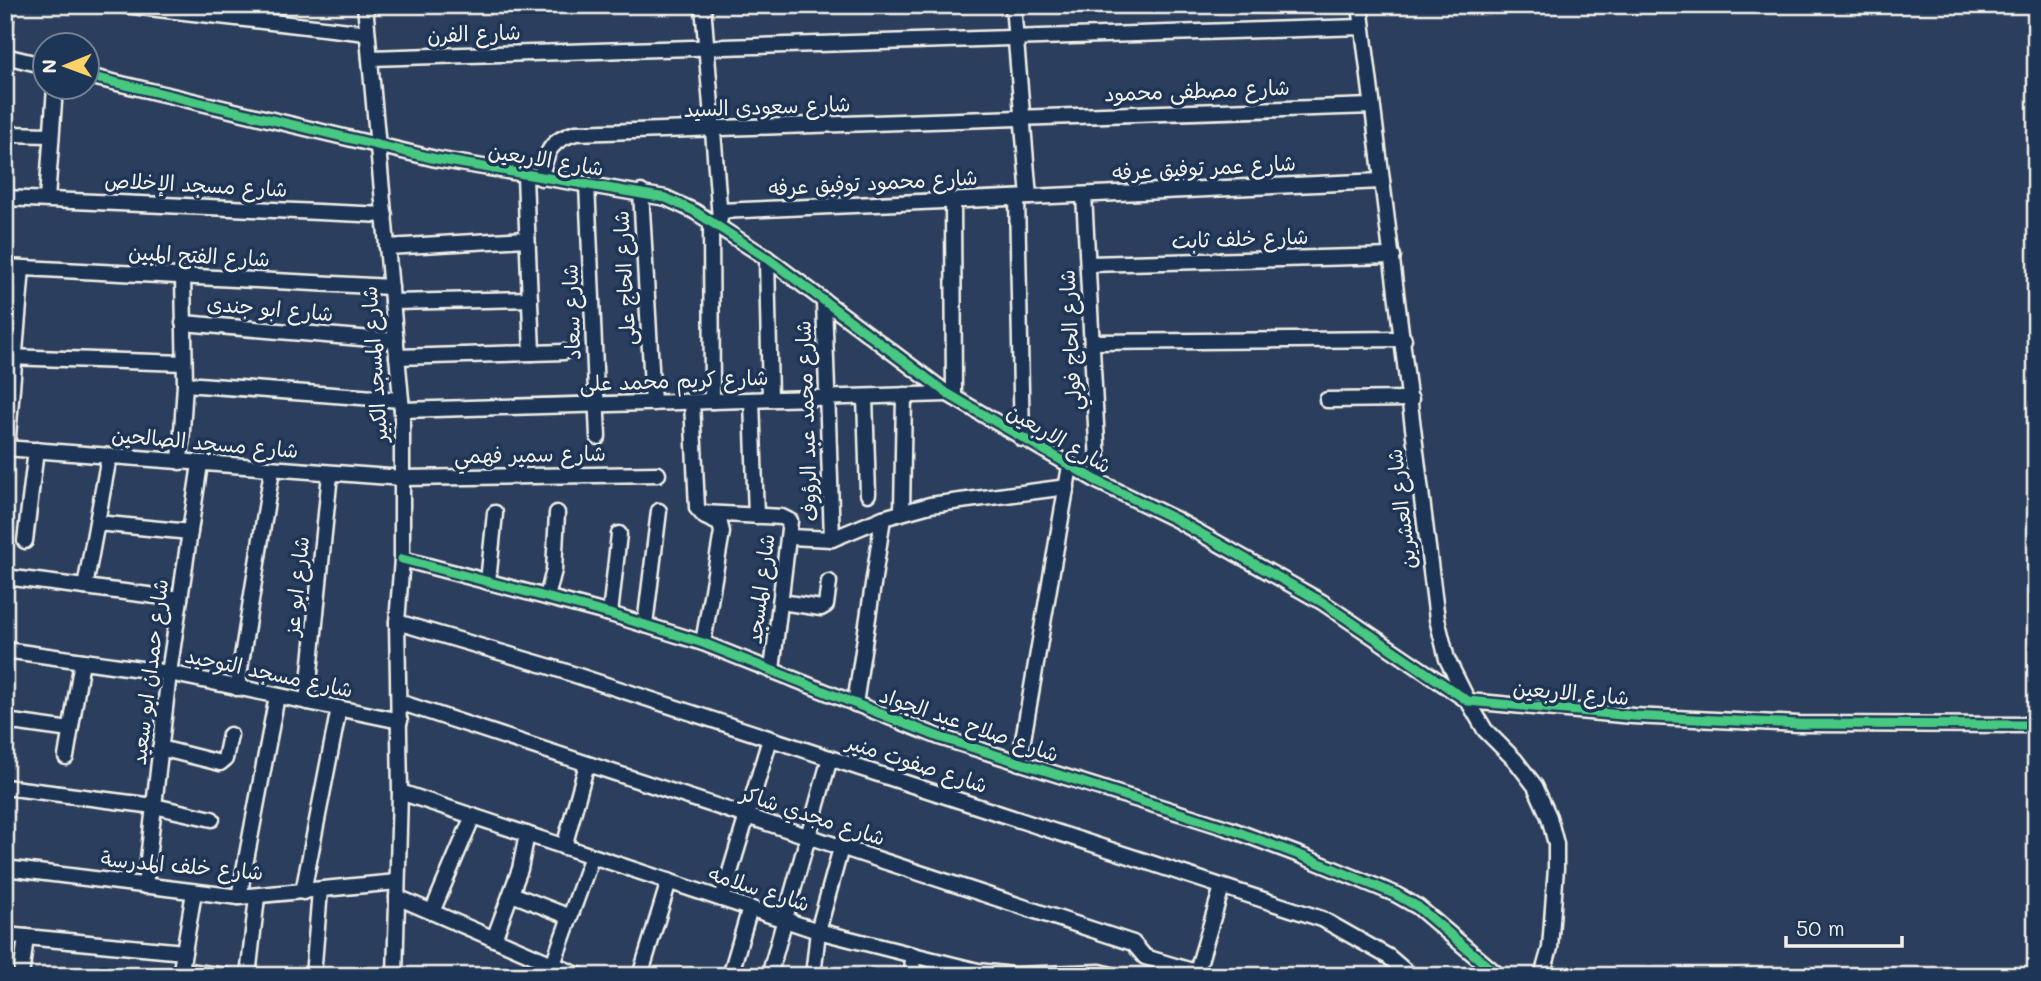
<svg xmlns="http://www.w3.org/2000/svg" width="2041" height="981" font-family="Mali,'Playpen Sans Arabic',sans-serif">
	<style>
		.lines { fill: none; stroke-linecap: round; stroke-linejoin: round }
		.minor-casing { stroke: #f4f1e8; stroke-width: 19 }
		.minor { stroke: #1d3557; stroke-width: 14 }
		.cycleway-casing { stroke: #1d3557; stroke-width: 13 }
		.cycleway { stroke: #46c982; stroke-width: 9 }
		.labels { text-anchor: middle; stroke-width: 7; stroke-linejoin: round; paint-order: stroke }
		.street-label { font-size: 21px; fill: #f4f1e8; stroke: #1d3557 }
	</style>
	<rect width="100%" height="100%" fill="#2c3e5d"/>
	<filter id="ink" filterUnits="userSpaceOnUse"><feTurbulence type="fractalNoise" baseFrequency=".0143" numOctaves="2"/><feDisplacementMap in="SourceGraphic" scale="14" xChannelSelector="R" yChannelSelector="G"/><feConvolveMatrix kernelMatrix="1 2 1 2 8 2 1 2 1" color-interpolation-filters="sRGB"/></filter>
	<g filter="url(#ink)">
		<g class="lines">
			<g class="minor-casing">
				<g id="minor">
					<polyline points="123,5 367,33"/>
					<polyline points="365,5 402,410 402,559 397,622 400,792 395,976"/>
					<polyline points="703,5 720,219"/>
					<polyline points="1013,5 1029,197"/>
					<polyline points="1360,5 1437,619 1447,659 1468,701 1485,730 1515,760 1535,786 1549,817 1556,844 1556,868 1550,948 1542,976"/>
					<polyline points="5,30 7,5"/>
					<polyline points="5,56 46,66"/>
					<polyline points="370,58 1362,27"/>
					<polyline points="88,76 436,159 666,198 694,211 767,258 948,394 1099,482 1175,519 1322,602 1468,701 1633,716 1799,724 2036,725"/>
					<polyline points="5,134 51,135"/>
					<polyline points="525,176 532,353"/>
					<path d="M541 178C546 152 550 140 576 133L1372 106"/>
					<polyline points="587,184 598,437"/>
					<polyline points="641,192 653,403"/>
					<polyline points="1084,195 1099,482"/>
					<polyline points="5,198 385,215"/>
					<polyline points="1017,198 1022,439"/>
					<polyline points="47,199 55,88"/>
					<polyline points="953,201 954,397"/>
					<polyline points="720,211 1382,181"/>
					<polyline points="711,221 712,401"/>
					<polyline points="387,247 527,239"/>
					<polyline points="767,258 770,399"/>
					<polyline points="1088,264 1393,256"/>
					<polyline points="5,267 391,287"/>
					<polyline points="824,301 832,539"/>
					<polyline points="392,302 530,299"/>
					<polyline points="183,323 396,341"/>
					<polyline points="1092,342 1404,339"/>
					<polyline points="7,357 184,363"/>
					<polyline points="397,357 564,352"/>
					<polyline points="185,384 401,400"/>
					<polyline points="865,397 868,494"/>
					<polyline points="752,400 756,516"/>
					<polyline points="1327,400 1411,399"/>
					<polyline points="692,402 697,508 705,517 720,524 722,532 703,643"/>
					<polyline points="402,410 948,394"/>
					<polyline points="5,448 403,478 658,474"/>
					<polyline points="7,448 22,268"/>
					<polyline points="180,462 185,384 183,276"/>
					<polyline points="902,512 904,395"/>
					<polyline points="704,513 782,517 790,521 772,670"/>
					<polyline points="97,523 190,532"/>
					<polyline points="789,537 832,539 883,518 930,505 1067,487"/>
					<polyline points="25,541 36,450"/>
					<polyline points="402,559 610,614 703,643 939,737 1230,829 1302,856 1395,894 1418,907 1499,976"/>
					<polyline points="5,577 180,599"/>
					<polyline points="488,582 495,513"/>
					<polyline points="85,587 109,457"/>
					<polyline points="547,597 554,570 557,513"/>
					<polyline points="781,602 821,608 826,605 829,582"/>
					<polyline points="610,614 619,534"/>
					<polyline points="397,622 551,667 1322,919 1389,957 1411,976"/>
					<polyline points="645,625 659,511"/>
					<polyline points="5,650 169,673 400,721"/>
					<polyline points="237,688 272,470"/>
					<polyline points="307,702 330,474"/>
					<polyline points="399,702 1133,943 1145,957 1209,976"/>
					<polyline points="855,704 883,518"/>
					<polyline points="5,721 70,730"/>
					<polyline points="160,748 220,763 225,759 230,735"/>
					<polyline points="66,757 82,661"/>
					<polyline points="1019,763 1070,466"/>
					<polyline points="5,787 154,806 212,819"/>
					<polyline points="400,792 818,931 913,955 978,971 1013,975 1100,972 1115,976"/>
					<polyline points="564,847 587,764"/>
					<polyline points="5,868 239,897 397,882"/>
					<polyline points="145,886 169,673 200,464"/>
					<polyline points="303,892 339,708"/>
					<polyline points="512,894 570,917"/>
					<polyline points="239,897 277,696"/>
					<polyline points="397,897 580,976"/>
					<polyline points="722,899 770,739"/>
					<polyline points="432,912 473,816"/>
					<polyline points="5,935 184,952"/>
					<polyline points="494,939 520,869 527,834"/>
					<polyline points="553,964 592,856"/>
					<polyline points="181,970 226,976"/>
					<polyline points="1197,971 1222,887"/>
					<polyline points="21,976 26,937"/>
					<polyline points="180,976 194,892"/>
					<polyline points="248,976 257,897"/>
					<polyline points="313,976 320,890"/>
					<polyline points="640,976 669,881"/>
					<polyline points="730,976 750,908"/>
					<polyline points="769,976 830,758"/>
					<polyline points="813,976 818,931 841,848"/>
					<polyline points="912,976 913,955"/>
				</g>
			</g>
			<use href="#minor" class="minor"/>
			<g class="cycleway-casing">
				<g id="cycleway">
					<polyline points="88,76 436,159 666,198 694,211 767,258 948,394 1099,482 1175,519 1322,602 1468,701 1633,716 1799,724 2036,725"/>
					<polyline points="402,559 610,614 703,643 939,737 1230,829 1302,856 1395,894 1418,907 1499,976"/>
				</g>
			</g>
			<use href="#cycleway" class="cycleway"/>
		</g>
	</g>
	<g class="labels">
		<g class="street-label">
			<text transform="translate(474 34) rotate(-2)" y="7">شارع الفرن</text>
			<text transform="translate(1197 91) rotate(-2)" y="7">شارع مصطفى محمود</text>
			<text transform="translate(767 107) rotate(-2)" y="7">شارع سعودى السيد</text>
			<text transform="translate(546 160) rotate(9)" y="7">شارع الاربعين</text>
			<text transform="translate(1204 168) rotate(-3)" y="7">شارع عمر توفيق عرفه</text>
			<text transform="translate(873 183) rotate(-3)" y="7">شارع محمود توفيق عرفه</text>
			<text transform="translate(196 185) rotate(3)" y="7">شارع مسجد الإخلاص</text>
			<text transform="translate(1240 239) rotate(-2)" y="7">شارع خلف ثابت</text>
			<text transform="translate(199 256) rotate(3)" y="7">شارع الفتح المبين</text>
			<text transform="translate(625 278) rotate(-93)" y="7">شارع الحاج على</text>
			<text transform="translate(270 309) rotate(5)" y="7">شارع ابو جندى</text>
			<text transform="translate(572 312) rotate(-92)" y="7">شارع سعاد</text>
			<text transform="translate(1071 340) rotate(-93)" y="7">شارع الحاج فولي</text>
			<text transform="translate(375 364) rotate(-94)" y="7">شارع المسجد الكبير</text>
			<text transform="translate(674 381) rotate(-2)" y="7">شارع كريم محمد على</text>
			<text transform="translate(807 421) rotate(-92)" y="7">شارع محمد عبد الرؤوف</text>
			<text transform="translate(1059 439) rotate(30)" y="7">شارع الاربعين</text>
			<text transform="translate(205 443) rotate(5)" y="7">شارع مسجد الصالحين</text>
			<text transform="translate(530 455) rotate(-1)" y="7">شارع سمير فهمي</text>
			<text transform="translate(1402 509) rotate(-97)" y="7">شارع العشرين</text>
			<text transform="translate(297 586) rotate(-84)" y="7">شارع ابو عز</text>
			<text transform="translate(761 589) rotate(-83)" y="7">شارع المسجد</text>
			<text transform="translate(150 672) rotate(-83)" y="7">شارع حمدان ابو سعيد</text>
			<text transform="translate(269 673) rotate(12)" y="7">شارع مسجد التوحيد</text>
			<text transform="translate(1571 693) rotate(5)" y="7">شارع الاربعين</text>
			<text transform="translate(969 725) rotate(19)" y="7">شارع صلاح عبد الجواد</text>
			<text transform="translate(917 764) rotate(18)" y="7">شارع صفوت منير</text>
			<text transform="translate(813 816) rotate(18)" y="7">شارع مجدي شاكر</text>
			<text transform="translate(182 866) rotate(5)" y="7">شارع خلف المدرسة</text>
			<text transform="translate(759 889) rotate(18)" y="7">شارع سلامه</text>
		</g>
	</g>
	<rect width="2041" height="981" fill="none" stroke="#1d3557" stroke-width="28"/>
	<rect x="14" y="14" width="2013" height="953" fill="none" stroke="#f4f1e8" stroke-width="2.5" filter="url(#ink)"/>
	<g transform="translate(66 66) rotate(269)"><circle r="33" fill="#1d3557" stroke="#738091" stroke-width="2"/>
	<path d="M0-5L12 26L0 18L-12 26Z" fill="#ffd166"/>
	<text y="-10" font-size="19" font-weight="bold" text-anchor="middle" fill="#f4f1e8">N</text>
	</g>
	<path d="M1786 936v10h116v-10" fill="none" stroke="#f4f1e8" stroke-width="3.5"/>
	<text x="1796" y="936" font-size="21" fill="#f4f1e8" stroke="#1d3557" stroke-width="5" paint-order="stroke">50 m</text>
</svg>
